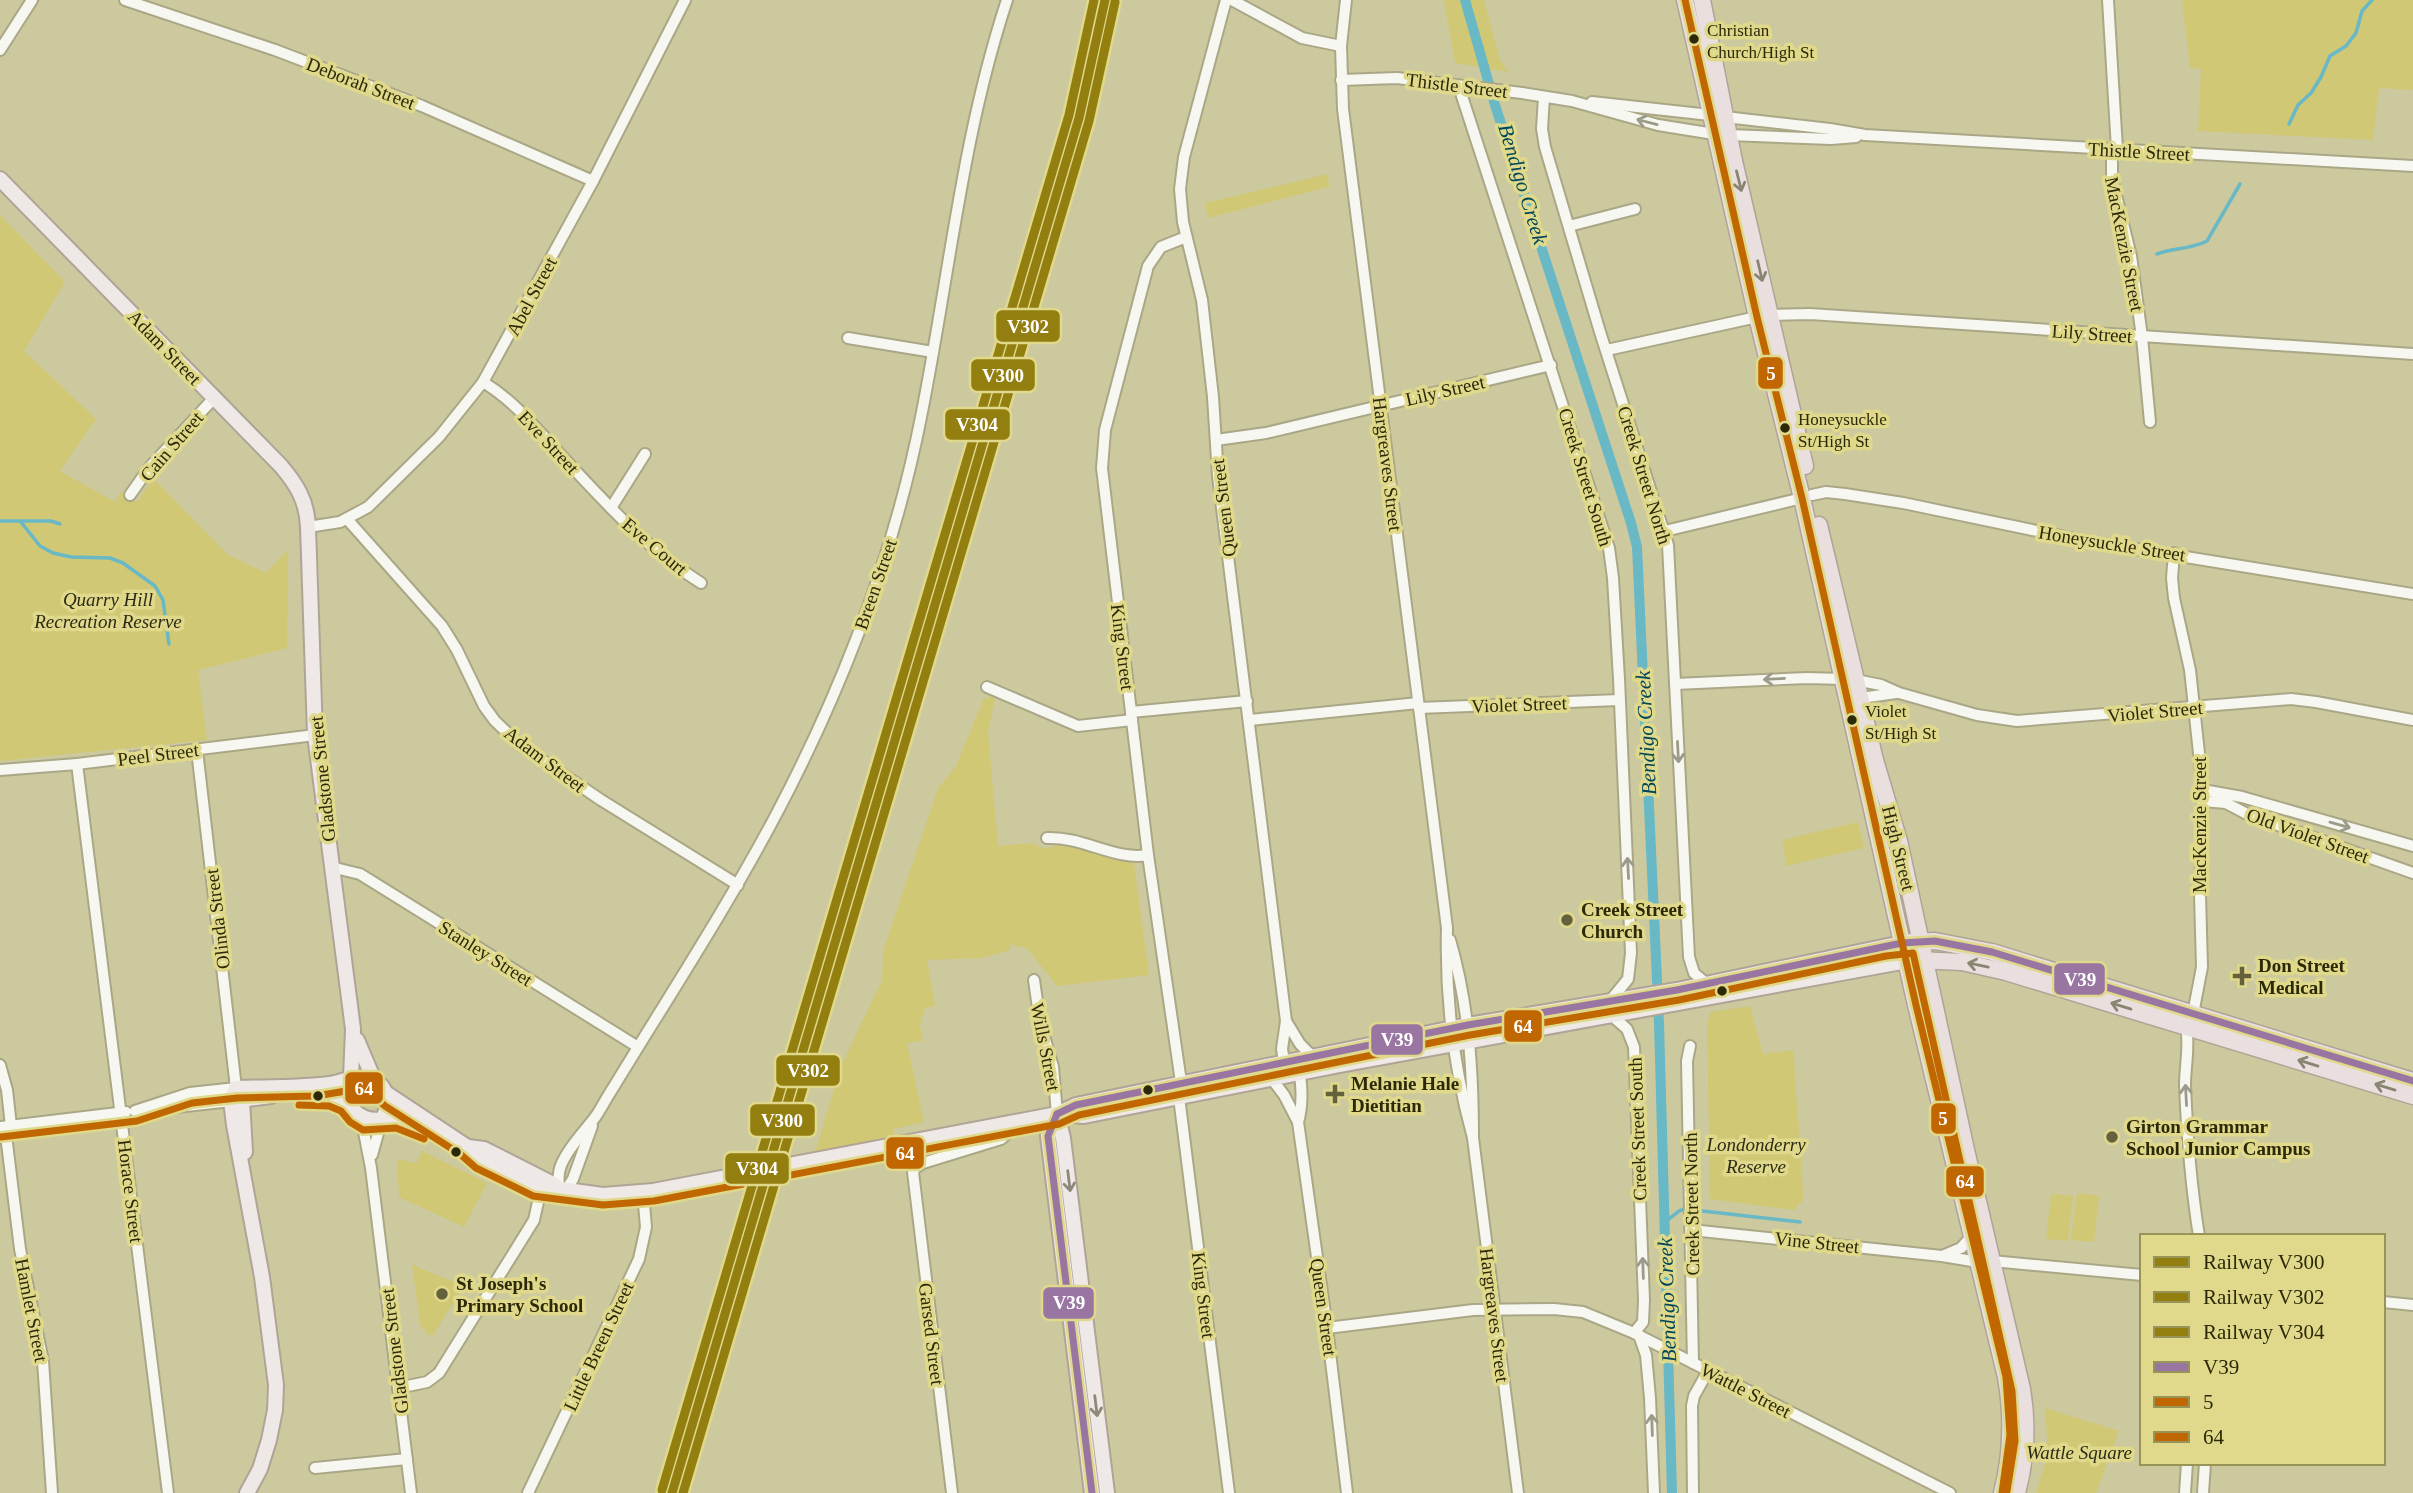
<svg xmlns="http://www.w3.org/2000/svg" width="2413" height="1493" font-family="'Times New Roman',serif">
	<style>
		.green { fill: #d0c874 }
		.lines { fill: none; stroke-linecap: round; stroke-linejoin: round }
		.stream { stroke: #69b8c6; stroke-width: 3.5 }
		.canal { stroke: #69b8c6; stroke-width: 10 }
		.minor-casing { stroke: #aaa786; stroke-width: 14 }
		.major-casing { stroke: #afa495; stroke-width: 18 }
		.highway-casing { stroke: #afa495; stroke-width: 19 }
		.minor { stroke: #f7f7f1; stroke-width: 10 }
		.major { stroke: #eee8e6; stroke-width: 14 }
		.highway { stroke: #e8dfde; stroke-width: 16 }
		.bus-1-casing { stroke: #e0d98b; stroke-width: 12 }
		.bus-2-casing { stroke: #e0d98b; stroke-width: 12 }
		.bus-3-casing { stroke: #e0d98b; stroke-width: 12 }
		.bus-1 { stroke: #9976a1; stroke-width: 7 }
		.bus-2 { stroke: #c06702; stroke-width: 7 }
		.bus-3 { stroke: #c06702; stroke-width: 7 }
		.rail-1-casing { stroke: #e0d98b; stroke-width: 14 }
		.rail-2-casing { stroke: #e0d98b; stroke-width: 14 }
		.rail-3-casing { stroke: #e0d98b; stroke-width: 14 }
		.rail-1 { stroke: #937e10; stroke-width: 9 }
		.rail-2 { stroke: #937e10; stroke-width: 9 }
		.rail-3 { stroke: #937e10; stroke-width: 9 }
		.oneway { stroke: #9c9a88 }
		.oneway2 { stroke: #8a8473 }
		.oneway3 { stroke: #8d8877 }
		.bus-dot { fill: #2c2908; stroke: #e0d98b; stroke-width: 2.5 }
		.poi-dot { fill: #64613d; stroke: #e0d98b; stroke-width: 2.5 }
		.labels { text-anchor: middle; stroke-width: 7; stroke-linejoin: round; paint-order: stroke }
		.bus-label { font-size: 17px; fill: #2c2908; stroke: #e0d98b; text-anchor: start }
		.street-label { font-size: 19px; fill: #2c2908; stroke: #e0d98b }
		.park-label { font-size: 19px; font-style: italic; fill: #2d2b16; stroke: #e0d98b }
		.poi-label { font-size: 19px; font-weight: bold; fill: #2c2908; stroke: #e0d98b; text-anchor: start }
		.water-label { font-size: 21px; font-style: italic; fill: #01475a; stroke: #e0d98b }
		.line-badge { stroke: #e0d98b; stroke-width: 2.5 }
		.badge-label { font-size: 19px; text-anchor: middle; font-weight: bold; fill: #fff }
	</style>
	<rect width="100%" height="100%" fill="#ccc99f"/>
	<g class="green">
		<polygon points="1444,0 1484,0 1500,60 1509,72 1455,63"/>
		<polygon points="2182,0 2413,0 2413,90 2379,88 2373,140 2198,131 2201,69 2190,68"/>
		<polygon points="1328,174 1329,187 1208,218 1205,203"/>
		<polygon points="0,215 65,282 24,351 96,419 60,471 115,502 121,492 137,502 153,478 228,555 266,573 288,550 287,648 198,670 207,740 0,761"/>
		<path d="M995 697 988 733 998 846 1033 843C1046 854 1056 843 1070 844 1091 847 1114 857 1134 863L1149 975 1057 986 1028 949 1010 944V950L982 958 927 960 935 1006 925 1008 920 1025 923 1041 907 1043 924 1122 893 1129 895 1137 815 1152 841 1066 882 980 883 951 938 788 956 766 984 698Z"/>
		<polygon points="1858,822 1864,848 1786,866 1783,840"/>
		<path d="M1750 1006 1763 1054 1794 1050C1795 1100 1802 1149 1803 1200L1794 1210 1710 1199 1707 1022 1711 1012Z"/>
		<polygon points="422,1151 487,1183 464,1227 399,1197 397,1159 416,1163"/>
		<polygon points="2077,1193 2099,1196 2094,1242 2071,1240"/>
		<polygon points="2051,1194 2073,1196 2068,1241 2046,1239"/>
		<polygon points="412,1265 459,1284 462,1289 433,1335 428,1335 420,1324"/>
		<polygon points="2045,1408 2119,1431 2096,1493 2036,1493 2048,1453"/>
	</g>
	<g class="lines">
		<g class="stream">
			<polyline points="2289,124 2298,105 2311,93 2321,77 2330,56 2346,46 2356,33 2362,11 2372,0"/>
			<path d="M2157 254C2173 248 2192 249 2207 241L2240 184"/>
			<polyline points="0,521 51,521 60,524"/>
			<polyline points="21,522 40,546 53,553 71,557 110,558 123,563 155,586 163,600 169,644"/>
			<polyline points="1665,1222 1679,1211 1685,1209 1800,1222"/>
		</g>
		<polyline class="canal" points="1465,0 1495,105 1631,523 1637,547 1659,1023 1672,1493"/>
		<g class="minor-casing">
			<g id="minor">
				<polyline points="125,0 275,50 422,106 593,181"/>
				<polyline points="1226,0 1184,157 1180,189 1183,222 1202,300 1213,397 1218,476 1286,1021 1282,1049 1285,1068"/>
				<polyline points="1232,0 1302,38 1341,46"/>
				<path d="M1346 0 1341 46 1343 109 1447 928C1445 999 1454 1069 1473 1138"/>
				<polyline points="2108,0 2117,149"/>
				<polyline points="0,50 32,0"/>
				<polyline points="1341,80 1397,78 1522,93 1572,101 1658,125 1714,134"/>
				<polyline points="1459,87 1609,548 1613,578 1619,679 1631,953 1628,979 1610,1001"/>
				<polyline points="1544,97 1542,129 1545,147 1600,332 1668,545 1689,957 1694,973 1707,984"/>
				<polyline points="1592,102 1710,115"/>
				<polyline points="1725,117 1830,129 1865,135 2413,166"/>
				<polyline points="1729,135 1831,139 1856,137"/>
				<polyline points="2112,149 2112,179 2131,256 2142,337 2150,422"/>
				<polyline points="1569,226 1635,209"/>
				<polyline points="1770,315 1810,314 2413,354"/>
				<polyline points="848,338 933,352"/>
				<polyline points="1607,350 1757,317"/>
				<path d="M483 382C513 400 535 427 558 452 603 500 645 548 701 583"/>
				<polyline points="1216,440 1266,433 1551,365"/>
				<polyline points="130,495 149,468 214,398"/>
				<polyline points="1812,495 1826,492 1845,494 1903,503 2075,539 2413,594"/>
				<polyline points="611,508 645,454"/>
				<polyline points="347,519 442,626 457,650 484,706 495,721 520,745 601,800 738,885"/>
				<polyline points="308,527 340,522 368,507 439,437 483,382 593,181 685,0"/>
				<polyline points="1665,531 1802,498"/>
				<polyline points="2174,553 2172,578 2174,598 2190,670 2203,790 2200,895 2202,967 2193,1014"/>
				<polyline points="1856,680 1881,685 1899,693 1977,715 2017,721 2291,699 2316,702 2413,720"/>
				<polyline points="1675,684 1807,678 1842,679"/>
				<polyline points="987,687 1078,726 1132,720"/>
				<polyline points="1861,698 1896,693"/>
				<polyline points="1419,708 1619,700"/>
				<polyline points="1131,712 1247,701"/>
				<polyline points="1250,720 1418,703"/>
				<polyline points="77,764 168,1493"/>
				<polyline points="0,770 77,764 315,735"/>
				<polyline points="2203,790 2242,797 2413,846"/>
				<polyline points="2203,801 2226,803 2247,814 2413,873"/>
				<path d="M1047 838C1082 836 1116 861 1148 855"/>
				<polyline points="331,867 360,874 638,1047"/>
				<path d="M1450 940C1469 1005 1473 1071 1473 1138L1518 1493"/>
				<polyline points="1034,980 1040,1022 1053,1067 1057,1114"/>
				<polyline points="1611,1015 1627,1029 1634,1047 1644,1300 1643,1322 1634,1333"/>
				<polyline points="1286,1021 1300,1044 1312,1056"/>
				<path d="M2186 1026C2190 1046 2185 1066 2185 1085 2187 1136 2191 1186 2199 1236"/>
				<polyline points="1690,1046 1687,1061 1693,1363"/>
				<polyline points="0,1065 7,1090 11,1126"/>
				<polyline points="1272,1079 1284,1095 1298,1122 1327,1328 1347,1493"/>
				<polyline points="1181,1082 1148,855 1102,468 1105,430 1148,266 1161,247 1186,237"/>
				<polyline points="1179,1097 1229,1493"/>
				<polyline points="149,1110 231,1101"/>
				<polyline points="135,1111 190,1093 236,1088 197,750"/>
				<polyline points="357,1114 364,1132 371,1168 411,1493"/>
				<path d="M1298 1122C1303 1105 1302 1086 1299 1069"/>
				<polyline points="0,1127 126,1112"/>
				<polyline points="5,1127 20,1249 43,1361 52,1493"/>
				<polyline points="372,1155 382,1119"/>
				<path d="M559 1188C558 1179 558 1171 562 1163 570 1145 585 1131 596 1116 602 1107 607 1097 613 1088 669 996 728 906 778 811 843 687 894 554 921 417 949 278 962 136 1007 0"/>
				<polyline points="566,1190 573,1179 592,1126"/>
				<polyline points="1691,1230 1942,1256 1978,1262"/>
				<polyline points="1942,1256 1961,1248 1972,1236"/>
				<polyline points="1992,1261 2142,1275"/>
				<polyline points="2383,1302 2413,1305"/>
				<polyline points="1327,1328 1473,1310 1554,1309 1583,1312 1634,1333 1950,1493"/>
				<polyline points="1639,1335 1646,1355 1650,1398 1654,1493"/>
				<polyline points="398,1388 427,1382 439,1373 534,1220 538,1202 537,1186"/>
				<polyline points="315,1468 407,1459"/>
				<polyline points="528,1493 639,1259 646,1227 643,1193"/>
				<polyline points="952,1493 913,1172 915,1168 923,1163 1001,1139 1022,1120"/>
				<polyline points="1693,1493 1692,1406 1694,1396 1708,1371"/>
				<polyline points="2185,1493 2187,1463"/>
				<polyline points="2203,1493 2205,1463"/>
			</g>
		</g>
		<g class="major-casing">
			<g id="major">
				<path d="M0 179 281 466C297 485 307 501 308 527L315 735 353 1029 351 1078"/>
				<polyline points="357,1040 374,1080"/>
				<polyline points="236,1088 231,1101 234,1125 262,1277 276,1385 275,1410 269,1440 260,1469 247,1493"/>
				<path d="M236 1088C267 1087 298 1088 329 1084 341 1083 354 1075 366 1077 386 1081 393 1103 382 1119 359 1124 338 1102 350 1080"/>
				<polyline points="238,1093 242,1100 245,1152"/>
				<polyline points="386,1093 466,1146 481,1159 537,1186 603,1195 653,1191 1057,1114 1076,1105 1468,1025 1677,990 1902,943"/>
				<polyline points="302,1094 331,1096 347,1102"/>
				<polyline points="231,1101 271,1096"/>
				<polyline points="1057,1114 1048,1136 1092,1493"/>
				<polyline points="1057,1114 1063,1138 1107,1493"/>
				<polyline points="1058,1114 1084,1116 1340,1065 1907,961"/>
				<polyline points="383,1118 403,1118 427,1129"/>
				<polyline points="468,1147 484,1149 555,1185"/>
			</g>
		</g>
		<g class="highway-casing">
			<g id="highway">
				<path d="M1685 0 1757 317 1802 498 1916 1005 2006 1377C2013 1417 2012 1454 2002 1493"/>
				<polyline points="1702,0 1734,161 1805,466"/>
				<path d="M1819 525 1875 760 1899 841 1966 1150 2022 1389C2028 1424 2026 1459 2017 1493"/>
				<polyline points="1911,942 1935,941 1992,952 2413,1081"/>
				<polyline points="1916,960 1962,962 2006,972 2413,1096"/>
			</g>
		</g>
		<use href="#minor" class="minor"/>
		<use href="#major" class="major"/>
		<use href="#highway" class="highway"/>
		<g class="bus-1-casing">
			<g id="bus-1">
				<polyline points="1057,1114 1076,1105 1468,1025 1677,990 1902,943 1935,941 1992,952 2413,1081"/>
				<polyline points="1057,1114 1048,1136 1092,1493"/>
			</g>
		</g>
		<g class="bus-2-casing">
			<polyline id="bus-2" points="1685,0 1757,317 1802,498 1916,1005 2006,1377 2010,1435 2002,1493"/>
		</g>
		<g class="bus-3-casing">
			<g id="bus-3">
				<polyline points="299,1105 329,1106 341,1111 350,1122 363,1130 396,1128 424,1139"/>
				<polyline points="1,1137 137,1121 192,1103 237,1098 316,1096 364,1088 385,1106 460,1154 476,1168 533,1196 603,1205 654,1201 1059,1124 1079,1115 1470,1035 1679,1000 1886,956 1913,953 2012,1391 2015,1441 2007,1491"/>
			</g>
		</g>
		<use href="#bus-1" class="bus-1"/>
		<use href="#bus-2" class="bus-2"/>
		<use href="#bus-3" class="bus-3"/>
		<g class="rail-1-casing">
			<polyline id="rail-1" points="672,1493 1079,118 1105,0"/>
		</g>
		<g class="rail-2-casing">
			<polyline id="rail-2" points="683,1493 1089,121 1115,2"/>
		</g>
		<g class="rail-3-casing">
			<polyline id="rail-3" points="662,1490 1069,115 1094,0"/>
		</g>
		<use href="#rail-1" class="rail-1"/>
		<use href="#rail-2" class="rail-2"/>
		<use href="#rail-3" class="rail-3"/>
	</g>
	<defs><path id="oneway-shaft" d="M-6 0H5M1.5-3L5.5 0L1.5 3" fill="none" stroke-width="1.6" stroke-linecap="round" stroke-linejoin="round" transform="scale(1.75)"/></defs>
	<g class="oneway">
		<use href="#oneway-shaft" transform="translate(1647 122) rotate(-165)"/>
		<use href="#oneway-shaft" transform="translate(1774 679) rotate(177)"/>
		<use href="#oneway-shaft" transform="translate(1678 752) rotate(87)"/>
		<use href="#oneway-shaft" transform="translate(2340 825) rotate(16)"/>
		<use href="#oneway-shaft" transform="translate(1628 868) rotate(-93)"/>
		<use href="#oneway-shaft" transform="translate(2186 1095) rotate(-93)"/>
		<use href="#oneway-shaft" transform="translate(1643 1268) rotate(-92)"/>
		<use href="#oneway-shaft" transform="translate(1652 1425) rotate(-92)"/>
	</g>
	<g class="oneway2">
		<use href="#oneway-shaft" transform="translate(1739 181) rotate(76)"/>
		<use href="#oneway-shaft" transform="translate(1760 271) rotate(77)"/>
		<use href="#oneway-shaft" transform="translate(1978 965) rotate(-168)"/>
		<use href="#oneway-shaft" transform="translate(2121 1006) rotate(-163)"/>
		<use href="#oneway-shaft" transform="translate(2308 1063) rotate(-163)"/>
		<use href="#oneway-shaft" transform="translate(2385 1087) rotate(-163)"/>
	</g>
	<g class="oneway3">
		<use href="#oneway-shaft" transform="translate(1069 1181) rotate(83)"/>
		<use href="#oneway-shaft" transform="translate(1096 1406) rotate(83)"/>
	</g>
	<g class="bus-dot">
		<circle cx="1694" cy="39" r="6"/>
		<circle cx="1785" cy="428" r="6"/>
		<circle cx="1852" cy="720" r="6"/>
		<circle cx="1722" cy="991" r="6"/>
		<circle cx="1148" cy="1090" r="6"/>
		<circle cx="318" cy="1096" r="6"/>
		<circle cx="456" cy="1152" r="6"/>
	</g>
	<g class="poi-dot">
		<circle cx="1567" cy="920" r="7"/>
		<path d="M2238.5 965.5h7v7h7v7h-7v7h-7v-7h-7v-7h7z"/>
		<path d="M1331.5 1083.5h7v7h7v7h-7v7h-7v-7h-7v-7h7z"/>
		<circle cx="2112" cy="1137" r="7"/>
		<circle cx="442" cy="1294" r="7"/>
	</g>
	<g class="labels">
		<g class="bus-label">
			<text x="1707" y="36">Christian<tspan x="1707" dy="22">Church/High St</tspan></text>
			<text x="1798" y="425">Honeysuckle<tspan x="1798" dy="22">St/High St</tspan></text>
			<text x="1865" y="717">Violet<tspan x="1865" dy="22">St/High St</tspan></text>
		</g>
		<g class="street-label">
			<text transform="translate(361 83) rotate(21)" y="7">Deborah Street</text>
			<text transform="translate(1457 85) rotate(7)" y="7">Thistle Street</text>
			<text transform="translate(2139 151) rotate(3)" y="7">Thistle Street</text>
			<text transform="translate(2125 244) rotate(79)" y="7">MacKenzie Street</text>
			<text transform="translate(531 296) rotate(-62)" y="7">Abel Street</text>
			<text transform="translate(2092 333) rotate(4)" y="7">Lily Street</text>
			<text transform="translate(165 347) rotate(46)" y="7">Adam Street</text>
			<text transform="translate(1445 390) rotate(-13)" y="7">Lily Street</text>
			<text transform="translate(549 442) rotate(47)" y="7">Eve Street</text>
			<text transform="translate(171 446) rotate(-49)" y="7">Cain Street</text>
			<text transform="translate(1388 464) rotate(83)" y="7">Hargreaves Street</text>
			<text transform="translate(1645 475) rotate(73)" y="7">Creek Street North</text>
			<text transform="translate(1586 477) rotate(73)" y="7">Creek Street South</text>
			<text transform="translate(1223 508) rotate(-97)" y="7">Queen Street</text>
			<text transform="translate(2112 543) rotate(9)" y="7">Honeysuckle Street</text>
			<text transform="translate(655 546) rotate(40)" y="7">Eve Court</text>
			<text transform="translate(875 584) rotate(-71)" y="7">Breen Street</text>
			<text transform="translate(1123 647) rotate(83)" y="7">King Street</text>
			<text transform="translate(1519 704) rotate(-2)" y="7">Violet Street</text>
			<text transform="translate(2155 711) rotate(-5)" y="7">Violet Street</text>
			<text transform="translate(158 754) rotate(-7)" y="7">Peel Street</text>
			<text transform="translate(545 759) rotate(37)" y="7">Adam Street</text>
			<text transform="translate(322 779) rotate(-96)" y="7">Gladstone Street</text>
			<text transform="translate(2199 825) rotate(-90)" y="7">MacKenzie Street</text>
			<text transform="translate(2308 835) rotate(20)" y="7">Old Violet Street</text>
			<text transform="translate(1899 848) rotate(76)" y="7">High Street</text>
			<text transform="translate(217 919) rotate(-97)" y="7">Olinda Street</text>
			<text transform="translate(486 953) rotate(32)" y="7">Stanley Street</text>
			<text transform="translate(1046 1047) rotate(79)" y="7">Wills Street</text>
			<text transform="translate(1637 1129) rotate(-92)" y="7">Creek Street South</text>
			<text transform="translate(131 1191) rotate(83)" y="7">Horace Street</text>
			<text transform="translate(1691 1204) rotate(-91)" y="7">Creek Street North</text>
			<text transform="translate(1817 1242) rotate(6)" y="7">Vine Street</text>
			<text transform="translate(1204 1295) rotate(83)" y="7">King Street</text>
			<text transform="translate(1324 1307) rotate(82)" y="7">Queen Street</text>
			<text transform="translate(32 1310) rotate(79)" y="7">Hamlet Street</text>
			<text transform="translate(1495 1315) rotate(83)" y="7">Hargreaves Street</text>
			<text transform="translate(932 1334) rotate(83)" y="7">Garsed Street</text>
			<text transform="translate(598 1346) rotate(-65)" y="7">Little Breen Street</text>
			<text transform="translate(394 1351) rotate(-97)" y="7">Gladstone Street</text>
			<text transform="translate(1746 1390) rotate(27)" y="7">Wattle Street</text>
		</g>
		<g class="park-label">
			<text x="108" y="606">Quarry Hill<tspan x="108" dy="22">Recreation Reserve</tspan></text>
			<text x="1756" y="1151">Londonderry<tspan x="1756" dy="22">Reserve</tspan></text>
			<text x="2079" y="1459">Wattle Square</text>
		</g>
		<g class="poi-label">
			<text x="1581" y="916">Creek Street<tspan x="1581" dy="22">Church</tspan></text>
			<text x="2258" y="972">Don Street<tspan x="2258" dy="22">Medical</tspan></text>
			<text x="1351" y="1090">Melanie Hale<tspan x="1351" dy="22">Dietitian</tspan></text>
			<text x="2126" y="1133">Girton Grammar<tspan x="2126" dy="22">School Junior Campus</tspan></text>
			<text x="456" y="1290">St Joseph's<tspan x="456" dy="22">Primary School</tspan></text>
		</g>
		<g class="water-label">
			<text transform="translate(1523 184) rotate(73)" y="7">Bendigo Creek</text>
			<text transform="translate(1646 733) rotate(-93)" y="7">Bendigo Creek</text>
			<text transform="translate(1667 1300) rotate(-92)" y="7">Bendigo Creek</text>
		</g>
	</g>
	<g class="line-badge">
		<rect x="995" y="309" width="66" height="34" rx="7" fill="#937e10"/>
		<rect x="1757" y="356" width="27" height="34" rx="7" fill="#c06702"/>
		<rect x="970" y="358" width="66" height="34" rx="7" fill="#937e10"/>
		<rect x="944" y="408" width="67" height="33" rx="7" fill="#937e10"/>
		<rect x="2053" y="962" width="53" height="34" rx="7" fill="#9976a1"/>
		<rect x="1503" y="1009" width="40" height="34" rx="7" fill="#c06702"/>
		<rect x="1370" y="1023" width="54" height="33" rx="7" fill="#9976a1"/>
		<rect x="775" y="1054" width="66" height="33" rx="7" fill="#937e10"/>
		<rect x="344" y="1071" width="40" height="34" rx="7" fill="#c06702"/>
		<rect x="1930" y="1102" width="27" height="33" rx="7" fill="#c06702"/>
		<rect x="749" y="1103" width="67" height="34" rx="7" fill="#937e10"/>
		<rect x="885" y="1136" width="40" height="34" rx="7" fill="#c06702"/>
		<rect x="724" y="1152" width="66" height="33" rx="7" fill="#937e10"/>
		<rect x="1945" y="1165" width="40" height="33" rx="7" fill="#c06702"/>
		<rect x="1042" y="1286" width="53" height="34" rx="7" fill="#9976a1"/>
	</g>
	<g class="badge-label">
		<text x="1028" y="333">V302</text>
		<text x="1771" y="380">5</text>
		<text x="1003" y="382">V300</text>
		<text x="977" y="431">V304</text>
		<text x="2080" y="986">V39</text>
		<text x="1523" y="1033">64</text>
		<text x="1397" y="1046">V39</text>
		<text x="808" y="1077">V302</text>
		<text x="364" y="1095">64</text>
		<text x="1943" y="1125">5</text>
		<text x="782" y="1127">V300</text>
		<text x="905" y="1160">64</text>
		<text x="757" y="1175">V304</text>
		<text x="1965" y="1188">64</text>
		<text x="1069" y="1309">V39</text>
	</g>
	<rect x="2140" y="1234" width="245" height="231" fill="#e0d98b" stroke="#989357" stroke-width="2"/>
	<rect x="2154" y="1257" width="35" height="10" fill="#937e10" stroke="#989357" stroke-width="2"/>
	<text x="2203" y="1269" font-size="21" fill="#2c2908">Railway V300</text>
	<rect x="2154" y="1292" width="35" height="10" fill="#937e10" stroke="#989357" stroke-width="2"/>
	<text x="2203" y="1304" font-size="21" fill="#2c2908">Railway V302</text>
	<rect x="2154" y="1327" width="35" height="10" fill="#937e10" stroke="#989357" stroke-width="2"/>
	<text x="2203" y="1339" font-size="21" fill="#2c2908">Railway V304</text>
	<rect x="2154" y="1362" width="35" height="10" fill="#9976a1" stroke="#989357" stroke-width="2"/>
	<text x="2203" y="1374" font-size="21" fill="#2c2908">V39</text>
	<rect x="2154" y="1397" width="35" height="10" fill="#c06702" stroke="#989357" stroke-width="2"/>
	<text x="2203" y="1409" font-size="21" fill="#2c2908">5</text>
	<rect x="2154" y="1432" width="35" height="10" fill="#c06702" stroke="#989357" stroke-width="2"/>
	<text x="2203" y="1444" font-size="21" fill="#2c2908">64</text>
</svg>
